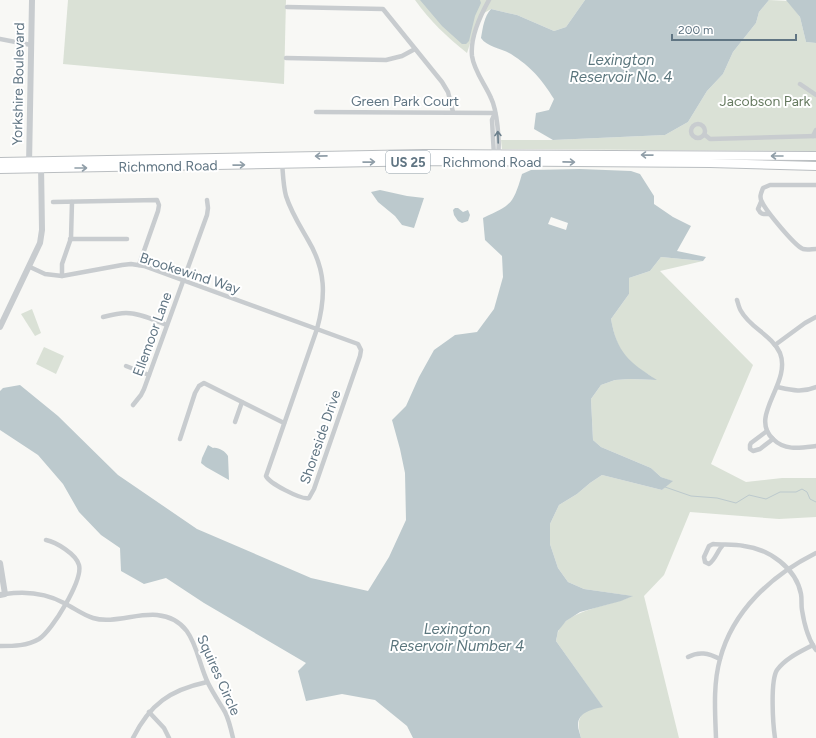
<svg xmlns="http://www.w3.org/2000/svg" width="816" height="738" font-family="Figtree,sans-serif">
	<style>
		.green { fill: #dae1d6 }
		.water { fill: #bcc9cd }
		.pier { fill: #f8f8f5 }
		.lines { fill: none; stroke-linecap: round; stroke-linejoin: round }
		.stream { stroke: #bcc9cd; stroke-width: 1 }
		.trunk-casing { stroke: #babec1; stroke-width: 10 }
		.minor { stroke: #c8cccf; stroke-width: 4.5 }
		.tertiary { stroke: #c8cccf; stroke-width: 6 }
		.trunk { stroke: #fff; stroke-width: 8 }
		.oneway { stroke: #6a7e8b }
		.oneway2 { stroke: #909ea8 }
		.labels { text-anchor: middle; stroke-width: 4; stroke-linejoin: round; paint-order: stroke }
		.shield { fill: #fff; stroke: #909ea8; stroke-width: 1 }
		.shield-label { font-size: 13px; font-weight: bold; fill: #607583 }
		.street-label { font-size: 14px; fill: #607583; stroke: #fff }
		.park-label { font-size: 14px; fill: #667a60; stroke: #fff }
		.water-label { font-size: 15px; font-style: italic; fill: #5b767d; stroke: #fff }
	</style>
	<rect width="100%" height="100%" fill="#f8f8f5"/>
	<g class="green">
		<polygon points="68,0 286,0 284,84 63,64"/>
		<path d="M415 0H585L566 27 554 31 517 15 491 9 479 16 467 53C446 36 431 22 415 0Z"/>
		<polygon points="769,0 788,1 800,17 806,42 816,43 816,151 502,149 501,140 553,140 665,135 688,122 707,91 723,74 733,52 756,23 759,12"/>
		<path d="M661 257 703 261 660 271 753 365 711 464 746 482 782 478H816V517L779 519 690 512 664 575 644 596 679 738H581C578 726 576 716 589 709 593 707 599 707 602 706L556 641C557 638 557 634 558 632 566 609 613 606 632 596L584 589 568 582 558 568 550 544V524L559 505 577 494 590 483 602 475 662 490 672 481 661 477 651 468 601 447 593 440 591 399 601 385 615 380 630 379 655 380C650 374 641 371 635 366 620 355 614 337 611 319L629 294V278L650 271Z"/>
		<polygon points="32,309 41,333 35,336 21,314"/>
		<polygon points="44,347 64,356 56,374 36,364"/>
	</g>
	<g class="water">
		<polygon points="420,0 480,0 481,3 475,16 469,41 466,44 462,44 442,26"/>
		<path d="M585 0H769L759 12 756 23 733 52 723 74 707 91 688 122 665 135 553 140 534 129 536 113 549 110 554 99C541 78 531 67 511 54 501 48 487 47 481 38 483 27 484 17 491 9L517 15 554 31 566 27Z"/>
		<polygon points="786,0 816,0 816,43 806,42 800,17"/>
		<path d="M580 169 631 171 640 174 654 196V204L673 217 691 226 677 251 706 257 703 261 661 257 650 271 629 278V294L611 319C617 353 629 362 657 380L630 379 615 380 601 385 591 399 593 440 601 447 651 468 661 477 673 481 662 490 602 475 590 483 577 494 559 505 550 524V544L558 568 568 582 584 589 633 596 621 601 580 612 566 621 558 631 556 641 603 707C593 709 578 712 578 725 578 729 580 734 581 738H413L407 726 375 700 342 694 306 701 298 671 306 663 204 603 166 578 144 584 121 571 120 548 101 535 79 512 63 484 38 455 0 430V391L3 388 20 385 58 416 118 475 197 529 311 578 368 591 389 557 406 520 405 473 400 449 392 420 406 406 419 377 434 350 455 335 477 332 494 309 503 277 502 256 485 240 483 218C511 205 513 205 522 174L531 170Z"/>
		<polygon points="380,190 407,196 424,198 414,228 402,225 395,216 378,202 371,192"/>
		<polygon points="455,208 458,208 463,212 468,210 470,215 468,221 462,223 458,221 454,215 453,210"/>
		<path d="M208 445 213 448C218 447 225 451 228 456L229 480 206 467 201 463 202 458Z"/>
	</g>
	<polygon class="pier" points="551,217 568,223 566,230 548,224"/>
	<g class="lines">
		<polyline class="stream" points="665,487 691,496 717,498 736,503 749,495 766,499 780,492 796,492 802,489 807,492 810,499 816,502"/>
		<g class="trunk-casing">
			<g id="trunk">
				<polyline points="0,162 424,154 816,156"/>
				<polyline points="0,169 432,161 710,163 816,166"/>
			</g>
		</g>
		<g class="minor">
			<path d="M489 0C480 16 470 37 472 56 474 71 485 84 491 98 497 110 500 142 498 155"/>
			<polyline points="287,7 383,9 442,82 448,92 453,112"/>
			<polyline points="0,39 31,45"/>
			<polyline points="286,58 386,60 402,56 415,49"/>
			<polyline points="800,84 816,95"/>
			<polyline points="316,112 495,113"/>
			<circle cx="698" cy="131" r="7"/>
			<polyline points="705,135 710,139 816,136"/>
			<polyline points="813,136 816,130"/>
			<polyline points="494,156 492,120 495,113"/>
			<path d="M816 185H770L763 188C761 193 759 197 762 202 766 211 795 246 803 249 807 250 812 249 816 249"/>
			<polyline points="53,202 157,200 159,205 158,211 139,265"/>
			<path d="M761 202 758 209C761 215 763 214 769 214"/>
			<polyline points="70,239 127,239"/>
			<path d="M30 267 45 274 62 276 122 265 131 264 144 266 358 344 361 350 360 356 314 489 309 498C301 500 269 483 266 476L317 329C326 296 326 270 308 240 300 226 291 212 286 196 283 185 283 173 282 162"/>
			<polyline points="62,276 62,264 71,238 72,202"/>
			<path d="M737 300C738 303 739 308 741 311 750 328 772 335 780 353 792 383 748 416 773 439 785 451 800 448 816 446"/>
			<path d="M103 317C111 315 119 313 126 313 140 313 154 320 167 325"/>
			<polyline points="775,345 805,323 816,317"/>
			<polyline points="126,366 149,375"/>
			<path d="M777 387C791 390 802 393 816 387"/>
			<polyline points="133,405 141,395 144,389 207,215 208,208 207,200"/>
			<polyline points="235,422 242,402"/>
			<polyline points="767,431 751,443 750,445 750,449 753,451 760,449 773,439"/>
			<polyline points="180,439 195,393 199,386 204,383 284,423"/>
			<path d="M723 545C717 551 716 559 709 564L705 562 704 557 709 546 713 544C723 545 734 544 744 546 769 549 796 568 801 594 802 599 801 605 802 610 804 623 808 639 816 650"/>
			<path d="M5 594C25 591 46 593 64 603 74 608 83 615 93 618 112 624 137 613 157 615 196 619 195 656 208 683 213 693 219 702 225 712 229 720 231 729 233 738"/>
			<path d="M0 646C14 646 27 646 39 639 52 631 83 580 79 565 76 554 56 542 46 540"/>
			<path d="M688 657C699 651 708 653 720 659"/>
			<polyline points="149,712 164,728 169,738"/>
			<path d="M133 738C150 704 170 690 207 682"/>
			<path d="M716 738C715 712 713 684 720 659 733 610 772 575 816 553"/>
			<path d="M775 738C773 725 770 681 777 670 786 658 800 652 813 645"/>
		</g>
		<g class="tertiary">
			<polyline points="29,165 32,0"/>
			<polyline points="0,327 40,243 42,230 41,165"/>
			<polyline points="0,563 5,594 0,595"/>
		</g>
		<use href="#trunk" class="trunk"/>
	</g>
	<defs><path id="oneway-shaft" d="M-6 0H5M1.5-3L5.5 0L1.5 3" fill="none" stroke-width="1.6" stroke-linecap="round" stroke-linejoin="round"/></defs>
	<use class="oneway" href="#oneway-shaft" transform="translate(498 137) rotate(-92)"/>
	<g class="oneway2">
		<use href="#oneway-shaft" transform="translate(647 155) rotate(-179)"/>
		<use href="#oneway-shaft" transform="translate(321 156) rotate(179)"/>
		<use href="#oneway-shaft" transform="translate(777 156) rotate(180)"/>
		<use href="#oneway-shaft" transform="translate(369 162) rotate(-1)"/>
		<use href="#oneway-shaft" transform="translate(569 162) rotate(1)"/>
		<use href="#oneway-shaft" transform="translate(239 165) rotate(-1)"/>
		<use href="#oneway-shaft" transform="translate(81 168)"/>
	</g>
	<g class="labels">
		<rect class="shield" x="386" y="151" width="44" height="22" rx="3"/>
		<g class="shield-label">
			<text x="408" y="167">US 25</text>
		</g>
		<g class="street-label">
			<text transform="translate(18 84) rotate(-89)" y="5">Yorkshire Boulevard</text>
			<text x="405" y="106">Green Park Court</text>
			<text x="492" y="167">Richmond Road</text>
			<text transform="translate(168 166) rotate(-1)" y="5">Richmond Road</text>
			<text transform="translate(190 273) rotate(18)" y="5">Brookewind Way</text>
			<text transform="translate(152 334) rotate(-70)" y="5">Ellemoor Lane</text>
			<text transform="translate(320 437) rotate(-71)" y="5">Shoreside Drive</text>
			<text transform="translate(219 675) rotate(66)" y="5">Squires Circle</text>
		</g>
		<g class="park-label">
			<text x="765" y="106">Jacobson Park</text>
		</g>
		<g class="water-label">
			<text x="621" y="65">Lexington<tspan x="621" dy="17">Reservoir No. 4</tspan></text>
			<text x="457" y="634">Lexington<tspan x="457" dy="17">Reservoir Number 4</tspan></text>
		</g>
	</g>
	<path d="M672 34v6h124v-6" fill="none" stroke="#607583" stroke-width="2"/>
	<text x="678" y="34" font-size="12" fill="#607583" stroke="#ffffff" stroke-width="3" paint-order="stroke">200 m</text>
</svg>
